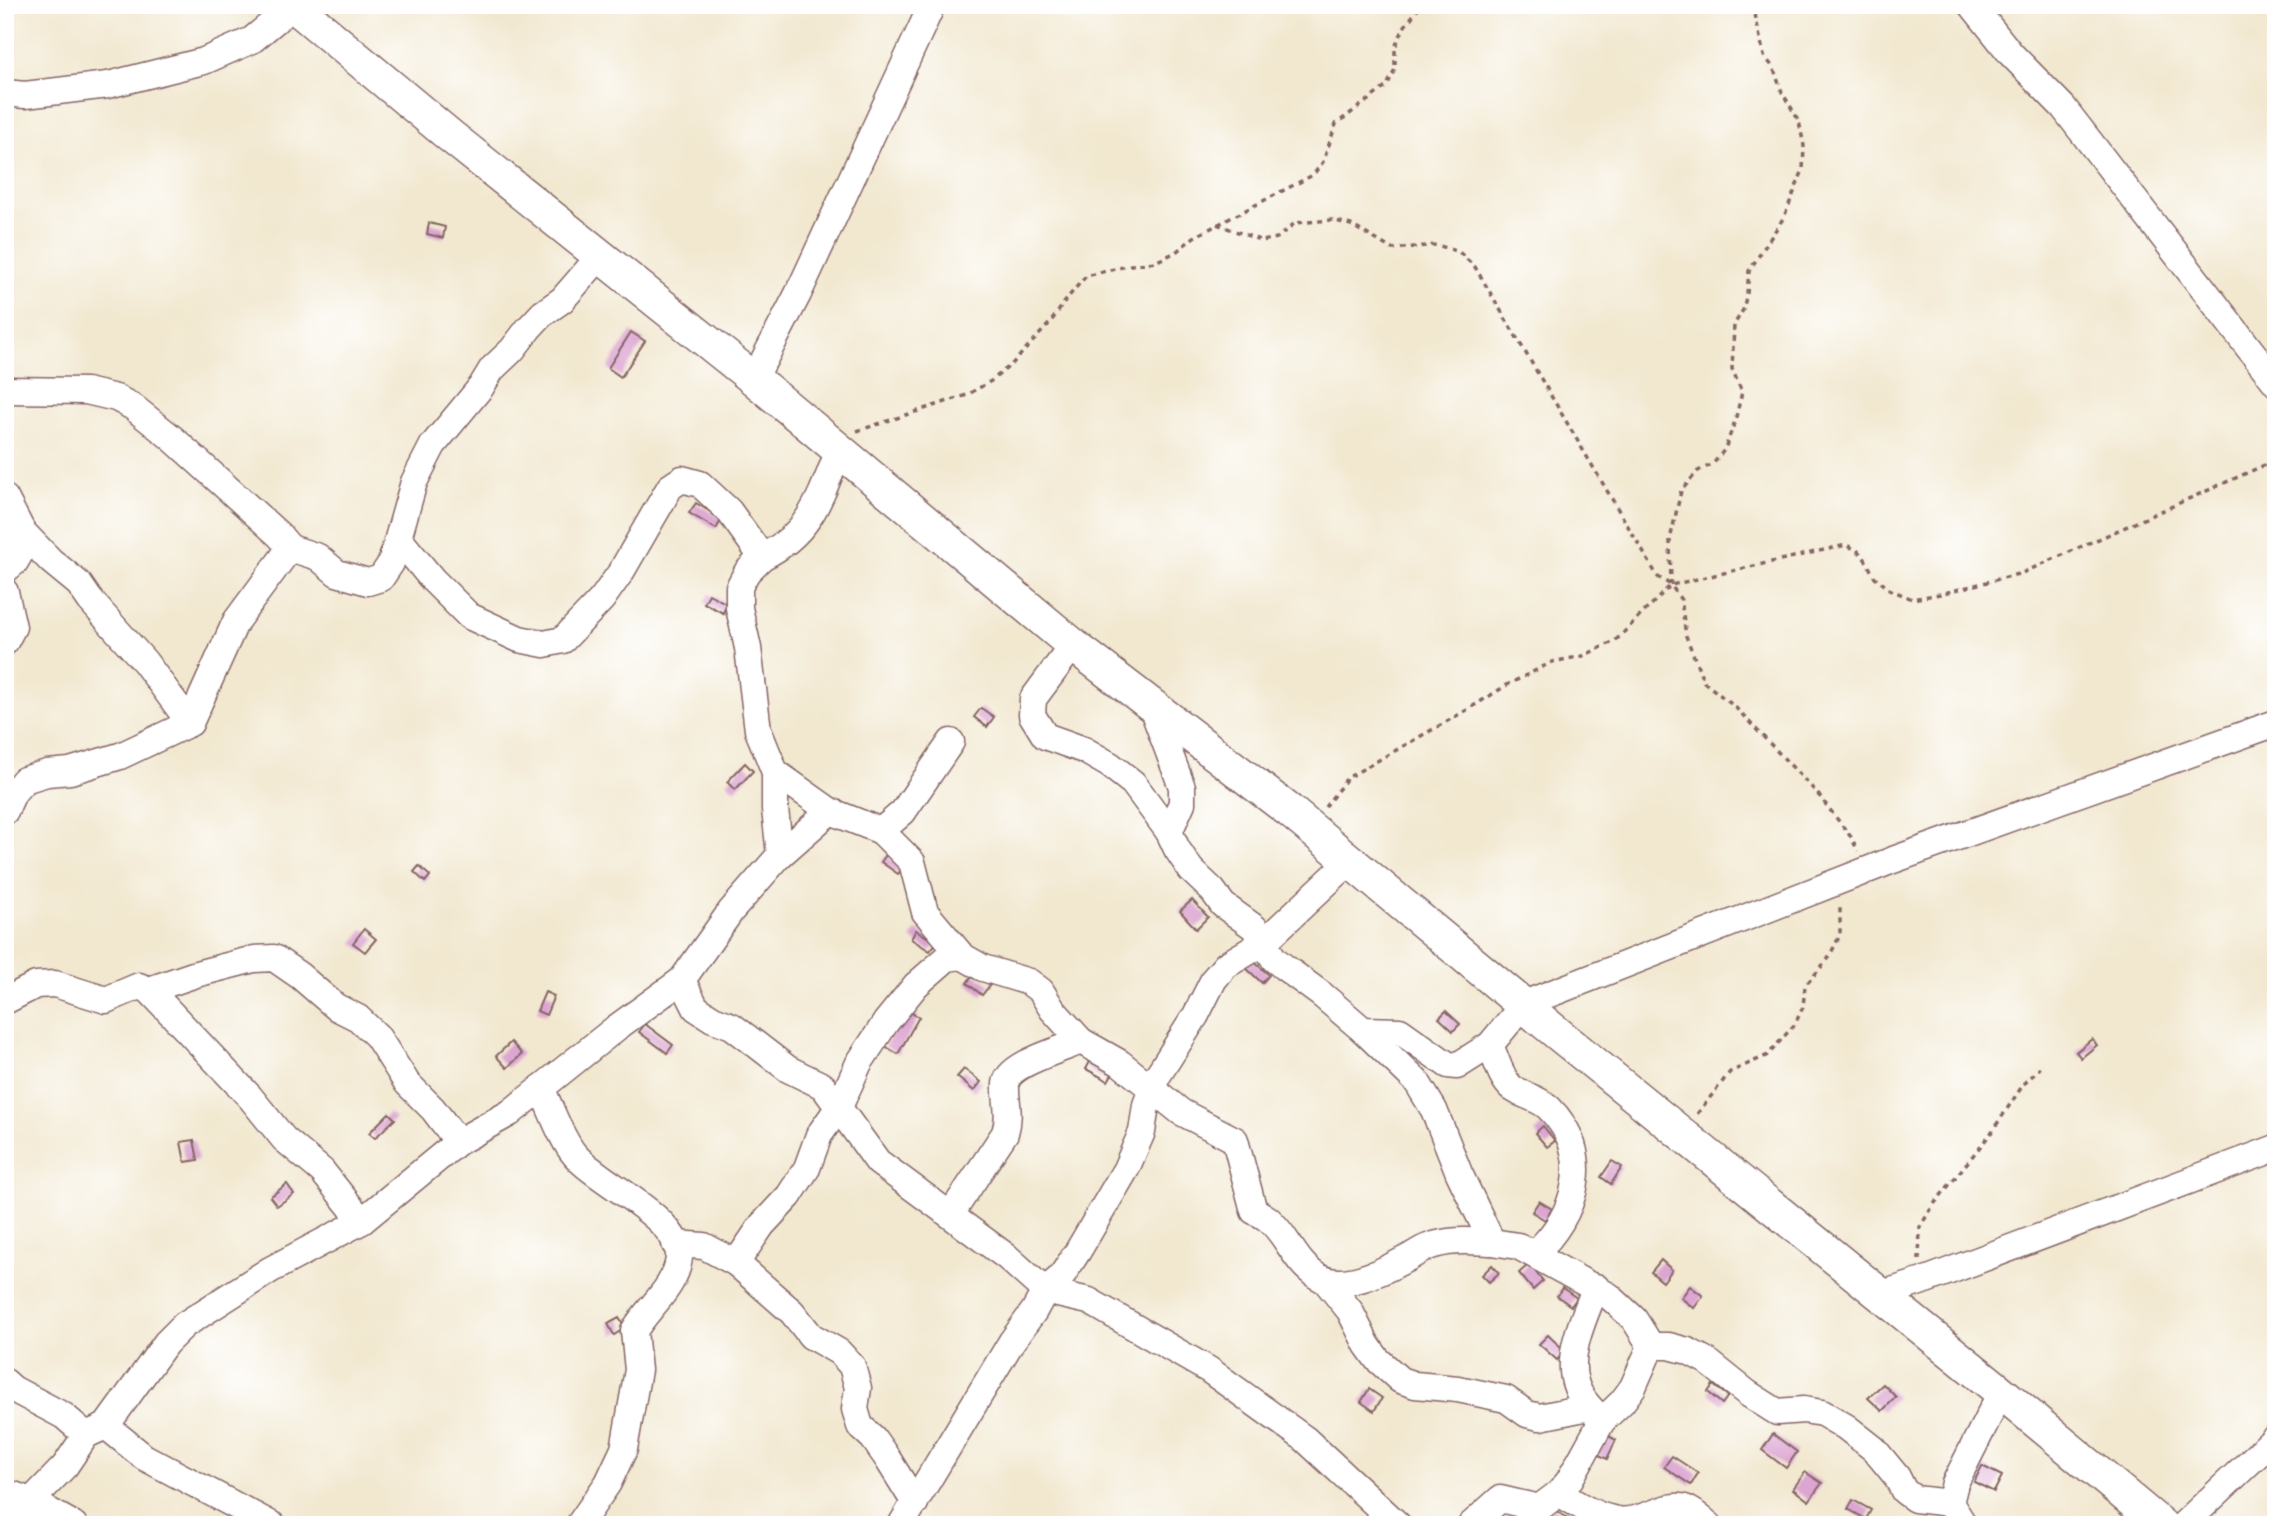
<svg xmlns="http://www.w3.org/2000/svg" width="2281" height="1530" font-family="'IM FELL DW Pica',serif">
	<style>
		.building { fill: #dca5d2 }
		.lines { fill: none; stroke-linecap: round; stroke-linejoin: round }
		.minor-casing { stroke: #856565; stroke-width: 29 }
		.major-casing { stroke: #856565; stroke-width: 36 }
		.path { stroke: #856565; stroke-width: 3.5; stroke-dasharray: 5 5; stroke-linecap: butt }
		.minor { stroke: #fff; stroke-width: 26 }
		.major { stroke: #fff; stroke-width: 33 }
	</style>
	<rect width="100%" height="100%" fill="#fff"/>
	<filter id="ink" filterUnits="userSpaceOnUse"><feTurbulence type="fractalNoise" baseFrequency=".0143" numOctaves="2"/><feDisplacementMap in="SourceGraphic" scale="14" xChannelSelector="R" yChannelSelector="G"/><feConvolveMatrix kernelMatrix="1 2 1 2 8 2 1 2 1" color-interpolation-filters="sRGB"/></filter>
	<filter id="wash" filterUnits="userSpaceOnUse"><feTurbulence type="fractalNoise" baseFrequency=".00686" numOctaves="4" result="noise"/><feDisplacementMap in="SourceGraphic" scale="28" xChannelSelector="R" yChannelSelector="G"/><feGaussianBlur stdDeviation="1.57" result="paint"/><feColorMatrix in="noise" values="0 0 0 0 0 0 0 0 0 0 0 0 0 0 0 0 0 1.4 0 .05"/><feComposite in="paint" operator="in"/></filter>
	<g filter="url(#wash)">
		<rect width="100%" height="100%" fill="#f2e8d0"/>
		<g id="blocks">
			<g class="building">
				<polygon points="429,223 445,227 443,238 427,234"/>
				<polygon points="631,332 645,341 621,377 608,368"/>
				<polygon points="696,503 722,519 716,529 689,513"/>
				<polygon points="709,594 727,604 723,613 704,603"/>
				<polygon points="981,708 994,717 987,727 974,717"/>
				<polygon points="745,763 753,771 735,790 727,782"/>
				<polygon points="886,855 903,868 898,874 881,862"/>
				<polygon points="419,866 430,876 425,882 414,872"/>
				<polygon points="1192,900 1208,917 1196,929 1180,911"/>
				<polygon points="364,929 376,939 365,952 353,943"/>
				<polygon points="916,930 936,943 930,951 911,939"/>
				<polygon points="1252,960 1269,975 1262,983 1245,967"/>
				<polygon points="974,973 990,985 982,995 967,983"/>
				<polygon points="545,992 554,996 546,1015 537,1011"/>
				<polygon points="906,1010 919,1017 898,1054 885,1046"/>
				<polygon points="1446,1011 1460,1024 1453,1031 1439,1018"/>
				<polygon points="645,1024 673,1045 667,1053 639,1032"/>
				<polygon points="2092,1039 2097,1045 2081,1058 2076,1052"/>
				<polygon points="511,1042 522,1054 507,1068 496,1056"/>
				<polygon points="1092,1058 1114,1071 1108,1081 1086,1069"/>
				<polygon points="964,1069 981,1082 974,1091 957,1077"/>
				<polygon points="389,1113 395,1119 375,1138 369,1133"/>
				<polygon points="1543,1126 1555,1141 1547,1147 1535,1133"/>
				<polygon points="194,1140 198,1160 185,1162 181,1142"/>
				<polygon points="1612,1161 1622,1167 1611,1184 1601,1177"/>
				<polygon points="287,1184 294,1194 277,1206 270,1197"/>
				<polygon points="1539,1201 1552,1209 1545,1220 1532,1212"/>
				<polygon points="1661,1260 1672,1270 1663,1282 1651,1272"/>
				<polygon points="1529,1264 1543,1281 1533,1290 1519,1273"/>
				<polygon points="1492,1265 1499,1273 1489,1282 1482,1275"/>
				<polygon points="1690,1286 1703,1296 1694,1308 1681,1298"/>
				<polygon points="1562,1288 1577,1298 1571,1306 1557,1296"/>
				<polygon points="619,1318 625,1328 614,1335 608,1324"/>
				<polygon points="1548,1335 1565,1351 1557,1360 1539,1344"/>
				<polygon points="1883,1384 1896,1397 1882,1411 1868,1398"/>
				<polygon points="1713,1385 1728,1396 1722,1404 1708,1392"/>
				<polygon points="1369,1389 1382,1398 1374,1411 1361,1402"/>
				<polygon points="1605,1434 1616,1440 1607,1459 1595,1453"/>
				<polygon points="1773,1434 1797,1452 1786,1468 1762,1450"/>
				<polygon points="1672,1456 1698,1473 1691,1485 1664,1467"/>
				<polygon points="1982,1466 2002,1476 1994,1492 1974,1482"/>
				<polygon points="1805,1472 1822,1483 1809,1501 1793,1489"/>
				<polygon points="1853,1500 1871,1510 1866,1519 1848,1509"/>
				<polygon points="1552,1508 1572,1521 1569,1525 1562,1525 1547,1515"/>
			</g>
		</g>
	</g>
	<g filter="url(#ink)">
		<use href="#blocks" fill-opacity="0" stroke="#856565" stroke-width="2"/>
		<g class="lines">
			<g class="minor-casing">
				<g id="minor">
					<polyline points="1972,5 2011,54 2063,107 2276,383"/>
					<polyline points="5,93 25,95 108,85 204,61 252,40 294,5"/>
					<polyline points="754,379 798,294 932,5"/>
					<polyline points="5,390 86,391 116,398 133,407 172,438 279,535 290,548"/>
					<polyline points="5,498 22,531 51,561 79,584 90,600 145,662 190,723"/>
					<path d="M762 557C811 533 820 498 839 450"/>
					<polyline points="5,570 15,562 25,545 22,531"/>
					<polyline points="5,592 13,627 5,642"/>
					<polyline points="1073,645 1033,699 1032,715 1045,736 1084,750 1110,765 1133,783 1169,832 1177,849 1191,870 1213,891 1223,905 1255,928 1274,959 1284,967 1322,995 1363,1030 1400,1031 1448,1065 1457,1066 1490,1045 1524,1004 1893,860 2276,723"/>
					<polyline points="1150,702 1182,787 1182,803 1169,832"/>
					<polyline points="775,772 830,811"/>
					<polyline points="5,811 13,793 24,780 47,773 70,771 120,756 190,723 236,621 290,548 318,557 337,573 368,582 381,578 391,563 414,482 433,445 481,387 492,369 512,350 529,328 542,314 562,300 601,255"/>
					<path d="M881 831 912 862 925 912 962 956 983 968 1029 982 1041 991 1052 1009 1081 1041 1120 1063 1181 1112 1235 1140 1254 1211C1259 1213 1264 1216 1268 1219 1286 1233 1295 1263 1317 1276 1342 1292 1382 1272 1404 1260 1412 1256 1420 1250 1428 1247 1449 1239 1470 1241 1492 1242"/>
					<polyline points="780,855 830,811 881,831 903,812 951,742"/>
					<polyline points="682,980 696,1008 713,1019 732,1026 788,1069 823,1086 878,1162 1007,1257 1045,1291 1061,1277 1078,1251 1126,1169 1142,1132 1146,1105 1156,1078 1196,1015 1214,979 1226,965 1263,943 1350,861"/>
					<polyline points="149,990 196,974 254,959 274,958 300,976 336,1007 358,1018 377,1036 407,1083 433,1109 458,1142"/>
					<polyline points="5,1001 36,985 55,984 106,1000 139,986 149,990 250,1097 284,1139 322,1171 362,1221"/>
					<polyline points="1363,1030 1417,1082 1434,1110 1459,1173 1492,1242 1518,1246 1609,1296 1634,1319 1651,1346 1669,1346 1688,1351 1707,1361 1747,1393 1777,1412 1804,1410 1822,1413 1846,1427 1874,1449 1897,1477 1904,1491 1915,1499 1950,1503"/>
					<path d="M1490 1045C1496 1058 1501 1079 1512 1088 1523 1096 1539 1098 1549 1108 1595 1154 1577 1215 1534 1254"/>
					<path d="M541 1088C551 1108 561 1139 575 1155 597 1182 682 1219 679 1258 676 1287 647 1308 634 1331L638 1370 624 1449 608 1483 579 1525"/>
					<path d="M951 1214 1005 1133C1011 1113 1005 1102 1006 1084 1007 1064 1064 1049 1081 1041"/>
					<polyline points="675,1244 704,1246 736,1263 792,1312 811,1336 839,1352 852,1366 858,1388 855,1409 860,1426 873,1438 887,1458 915,1503"/>
					<polyline points="736,1263 762,1225 789,1196 807,1168 819,1135 839,1107 859,1063 886,1022 916,985 947,958 962,956"/>
					<polyline points="1325,1280 1350,1311 1367,1345 1377,1359 1400,1380 1415,1385 1458,1389 1506,1399 1527,1414 1540,1417 1589,1407"/>
					<path d="M1596 1287C1585 1315 1565 1356 1576 1385 1580 1398 1590 1408 1599 1417"/>
					<polyline points="1879,1295 1923,1281 2276,1148"/>
					<polyline points="5,1382 13,1389 64,1416 86,1435"/>
					<polyline points="106,1426 144,1457 272,1525"/>
					<polyline points="5,1492 31,1501 74,1525"/>
					<path d="M1559 1493C1577 1504 1596 1517 1618 1520 1639 1524 1665 1504 1681 1507 1692 1509 1701 1519 1709 1525"/>
					<polyline points="16,1525 31,1501 65,1466 86,1435 106,1426 166,1343 184,1325 270,1270 362,1221 458,1142 510,1113 616,1028 682,980 731,911 780,855 775,809 775,772 758,730 748,648 739,608 739,587 747,572 762,557 729,511 700,484 682,479 670,487 621,572 602,599 563,640 544,644 519,639 469,616 433,580 399,539"/>
					<polyline points="901,1525 1012,1341 1034,1311 1045,1291 1089,1301 1209,1370 1305,1439 1398,1525"/>
					<polyline points="1471,1525 1500,1499 1539,1508 1559,1493 1569,1481 1602,1421 1622,1402 1633,1387 1651,1346"/>
					<polyline points="1964,1525 1950,1503 1955,1483 2001,1392"/>
					<polyline points="2183,1525 2276,1437"/>
				</g>
			</g>
			<g class="major-casing">
				<polyline id="major" points="293,5 449,135 754,379 1073,645 1291,812 1557,1033 2001,1392 2161,1525"/>
			</g>
			<g class="path">
				<polyline points="1217,224 1262,241 1277,238 1295,223 1332,220 1351,225 1392,249 1437,245 1459,252 1475,267 1658,577 1671,585 1681,600 1686,636 1704,682 1735,707 1817,793 1851,837 1858,851"/>
				<polyline points="857,431 967,395 991,381 1012,364 1050,323 1069,296 1086,276 1131,265 1155,262 1176,252 1194,237 1313,175 1323,162 1336,124 1387,86 1395,69 1395,47 1405,26 1421,5"/>
				<polyline points="1671,585 1670,540 1681,491 1698,471 1713,464 1725,449 1735,421 1742,392 1732,369 1734,325 1743,310 1747,293 1749,271 1784,217 1803,170 1804,146 1799,121 1782,92 1773,67 1764,56 1753,5"/>
				<polyline points="1325,807 1347,778 1467,710 1507,685 1552,662 1583,656 1615,641 1671,585 1846,545 1857,550 1865,559 1874,576 1889,589 1912,599 1940,594 2022,573 2276,460"/>
				<polyline points="1697,1114 1730,1072 1768,1055 1795,1024 1803,1007 1805,986 1828,959 1840,935 1840,904"/>
				<polyline points="1919,1260 1920,1227 1934,1204 1991,1133 2023,1085 2040,1068"/>
			</g>
			<use href="#minor" class="minor"/>
			<use href="#major" class="major"/>
		</g>
	</g>
	<rect width="2281" height="1530" fill="none" stroke="#fff" stroke-width="28"/>
</svg>
